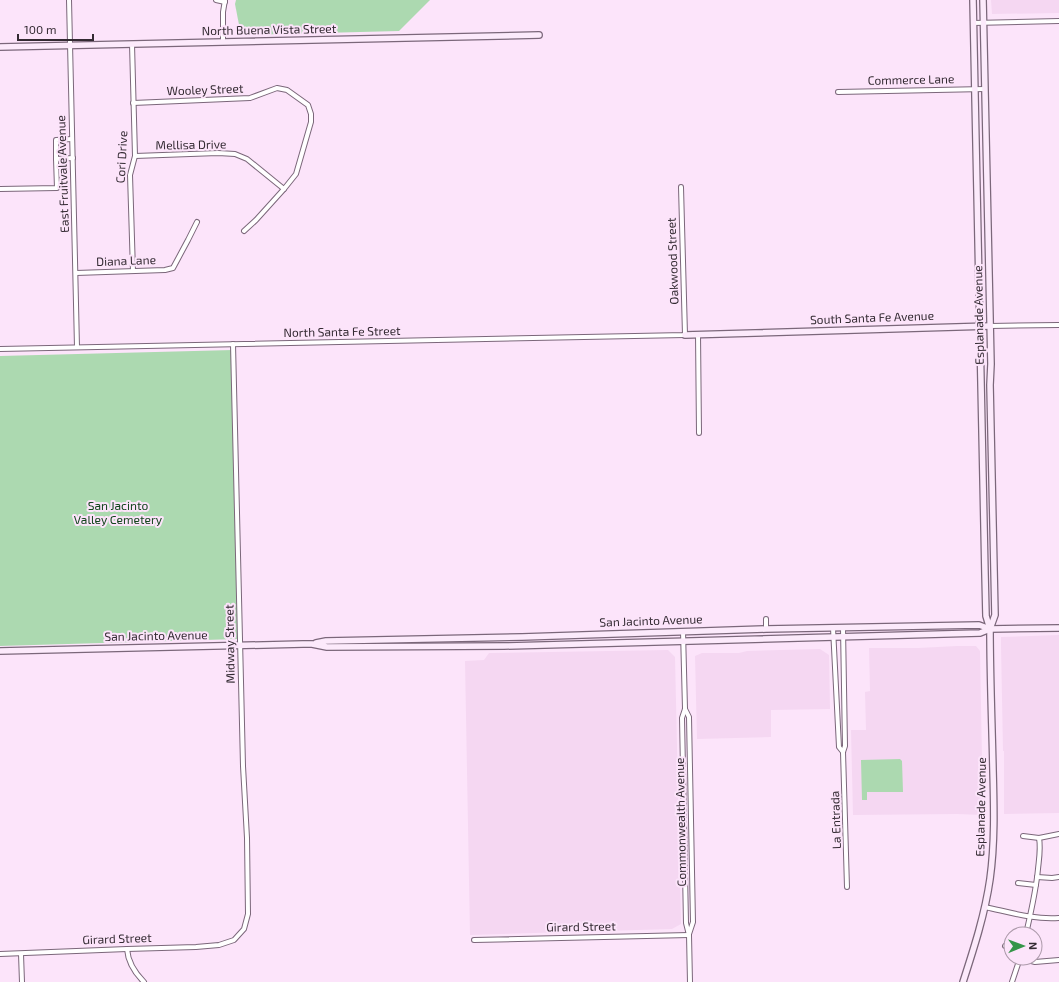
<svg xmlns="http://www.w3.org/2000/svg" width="1059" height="982" font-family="'Exo 2',sans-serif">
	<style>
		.built { fill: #f5d7f2 }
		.green { fill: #acd9b0 }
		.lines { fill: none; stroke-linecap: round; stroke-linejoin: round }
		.street-casing { stroke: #7b677a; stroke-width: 6 }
		.secondary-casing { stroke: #7b677a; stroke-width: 8 }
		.street { stroke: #fff; stroke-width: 4 }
		.secondary { stroke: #fceafb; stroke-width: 5.5 }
		.labels { text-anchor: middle; stroke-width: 4; stroke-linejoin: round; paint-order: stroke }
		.street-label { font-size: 12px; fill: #332a32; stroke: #fce4fa }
		.park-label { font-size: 12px; fill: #12441c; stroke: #fce4fa }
	</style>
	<rect width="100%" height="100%" fill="#fce4fa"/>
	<g class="built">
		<polygon points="991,0 1059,0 1059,13 992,14"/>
		<polygon points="1059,635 1059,813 1004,814 1004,751 1003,751 1001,645 1001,637"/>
		<polygon points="957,646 976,646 980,651 983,815 957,814 853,815 851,730 866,730 865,692 870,691 869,648 918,648"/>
		<polygon points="820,649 829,655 830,709 771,710 771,737 697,739 695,656 702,653 739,653 747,651"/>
		<polygon points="668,650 675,657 681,924 672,929 470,935 465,661 484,660 489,653"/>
	</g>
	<g class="green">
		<polygon points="236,0 430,0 399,31 241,35 235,4"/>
		<polygon points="233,350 238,639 0,646 0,356"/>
		<polygon points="900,759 902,761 903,792 867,792 867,800 862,800 861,760"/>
	</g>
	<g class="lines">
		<g class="street-casing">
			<g id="street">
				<polyline points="69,0 77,347"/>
				<polyline points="216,0 225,2"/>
				<polyline points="973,23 1059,21"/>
				<polyline points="223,42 223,12 225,0"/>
				<polyline points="132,44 135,156 130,175 133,271"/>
				<polyline points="838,92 985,89"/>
				<polyline points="133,103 250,98 277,88 287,90 308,105 311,114 311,122 296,174 284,189 256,220 244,231"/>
				<polyline points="135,156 218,153 235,154 247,159 284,189"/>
				<polyline points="56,159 56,140 72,139"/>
				<polyline points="0,189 57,188 56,159 73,158"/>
				<polyline points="76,273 165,270 173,268 188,240 197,222"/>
				<polyline points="990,326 1059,325"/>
				<polyline points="698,334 699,433"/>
				<polyline points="0,349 685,335 681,187"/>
				<polyline points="766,619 766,629"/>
				<polyline points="833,628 839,747 843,752"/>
				<polyline points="843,628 845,746 843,752 847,887"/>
				<polyline points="683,631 685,709 682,718 686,923 689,935 690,982"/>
				<polyline points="685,709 689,717 693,922 689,934"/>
				<polyline points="1023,836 1039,838 1059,834"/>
				<polyline points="1037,877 1052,878 1059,877"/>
				<polyline points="1018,883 1036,885"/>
				<path d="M985 907C1009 912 1034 920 1059 918"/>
				<path d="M1026 934C1031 912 1036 891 1038 869 1039 859 1041 848 1039 838"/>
				<polyline points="474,940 689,935"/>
				<polyline points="1005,946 1011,948"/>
				<path d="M127 949C128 962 134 972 144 982"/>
				<polyline points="0,954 127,949 196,947 219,945 234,940 244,929 248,914 247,838 243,766 233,344"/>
				<polyline points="21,954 22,982"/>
				<polyline points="1021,958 1035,962 1059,960"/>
				<polyline points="1012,982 1020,958"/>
			</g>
		</g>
		<g class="secondary-casing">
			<g id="secondary">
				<polyline points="983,0 991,364 990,385 995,615 990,629"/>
				<polyline points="0,47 539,35"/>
				<polyline points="685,335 990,326"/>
				<polyline points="316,643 326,641 522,637 766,629 979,625 990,629"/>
				<polyline points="0,651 303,644 312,644 327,647 504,646 980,633 990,629 1059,628"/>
				<path d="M963 982C974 948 985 914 990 879 995 843 994 806 993 770 992 723 990 676 990 629L986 616 985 574 973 0"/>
			</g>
		</g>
		<use href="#street" class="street"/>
		<use href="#secondary" class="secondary"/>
	</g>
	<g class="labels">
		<g class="street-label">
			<text transform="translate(269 30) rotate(-1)" y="4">North Buena Vista Street</text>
			<text transform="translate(911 80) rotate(-1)" y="4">Commerce Lane</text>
			<text transform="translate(205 90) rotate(-2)" y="4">Wooley Street</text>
			<text transform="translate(191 145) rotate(-1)" y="4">Mellisa Drive</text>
			<text transform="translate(122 157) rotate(-87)" y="4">Cori Drive</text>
			<text transform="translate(63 174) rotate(-92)" y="4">East Fruitvale Avenue</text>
			<text transform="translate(126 261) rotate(-2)" y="4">Diana Lane</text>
			<text transform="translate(673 261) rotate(-92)" y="4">Oakwood Street</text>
			<text transform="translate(979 315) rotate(-91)" y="4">Esplanade Avenue</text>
			<text transform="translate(872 318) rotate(-2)" y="4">South Santa Fe Avenue</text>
			<text transform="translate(342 332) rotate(-1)" y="4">North Santa Fe Street</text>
			<text transform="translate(651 621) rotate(-2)" y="4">San Jacinto Avenue</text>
			<text transform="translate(156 636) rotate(-1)" y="4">San Jacinto Avenue</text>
			<text transform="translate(230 644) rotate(-91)" y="4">Midway Street</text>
			<text transform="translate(981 807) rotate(-89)" y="4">Esplanade Avenue</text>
			<text transform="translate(836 820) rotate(-92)" y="4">La Entrada</text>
			<text transform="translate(681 822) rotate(-91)" y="4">Commonwealth Avenue</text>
			<text transform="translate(581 927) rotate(-1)" y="4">Girard Street</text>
			<text transform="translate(117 939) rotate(-2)" y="4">Girard Street</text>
		</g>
		<g class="park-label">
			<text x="118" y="510">San Jacinto<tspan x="118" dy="14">Valley Cemetery</tspan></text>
		</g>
	</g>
	<g transform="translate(1023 946) rotate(89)"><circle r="19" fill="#fce4fa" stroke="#ac9aaa"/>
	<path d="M0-3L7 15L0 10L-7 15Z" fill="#359549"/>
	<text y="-6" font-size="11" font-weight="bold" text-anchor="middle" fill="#332a32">N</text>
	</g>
	<path d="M18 34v6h75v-6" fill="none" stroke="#332a32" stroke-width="2"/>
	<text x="24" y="34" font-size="12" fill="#332a32" stroke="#fce4fa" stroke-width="3" paint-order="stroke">100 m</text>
</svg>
